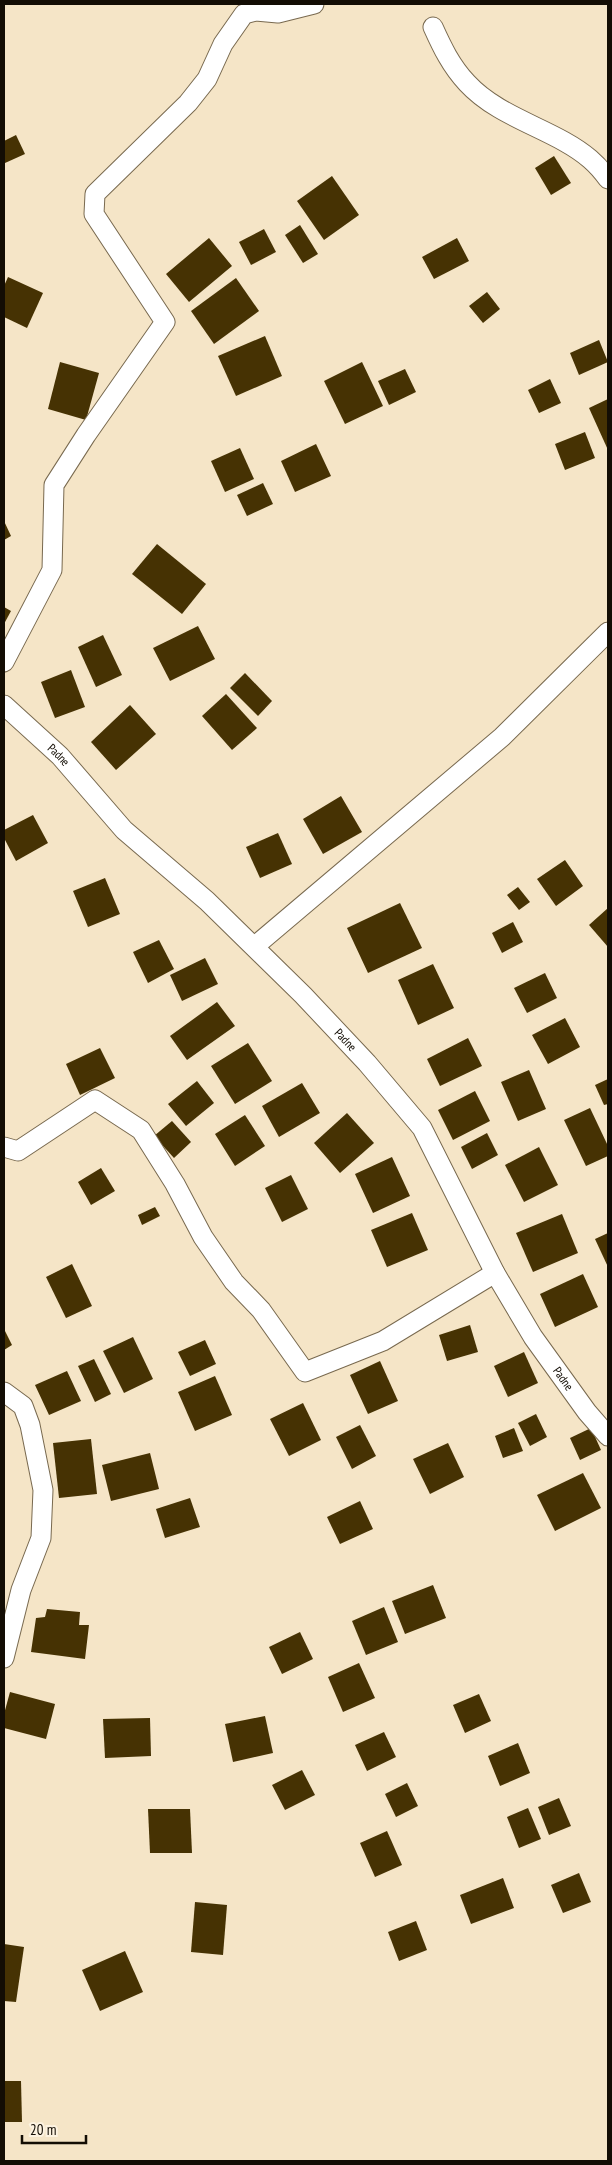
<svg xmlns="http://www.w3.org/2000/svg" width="612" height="2165" font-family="'PT Sans Narrow',sans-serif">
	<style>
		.building { fill: #463203 }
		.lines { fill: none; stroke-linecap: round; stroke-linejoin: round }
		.minor-casing { stroke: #78694f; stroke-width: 21 }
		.minor { stroke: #fff; stroke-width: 19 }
		.labels { text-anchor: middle; stroke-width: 5; stroke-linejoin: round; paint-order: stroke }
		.street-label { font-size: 12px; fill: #130d04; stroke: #fdf3e1 }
	</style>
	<rect width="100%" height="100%" fill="#f5e5c7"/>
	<g class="building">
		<polygon points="16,135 25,154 5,163 4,141"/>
		<polygon points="554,156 571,183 551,195 535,168"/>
		<polygon points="332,176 359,215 324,240 297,201"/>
		<polygon points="300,225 318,254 303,263 285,235"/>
		<polygon points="264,229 276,252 251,265 239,242"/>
		<polygon points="209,238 232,266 189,302 166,274"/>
		<polygon points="457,238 469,261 434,279 422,257"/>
		<polygon points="8,277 43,293 27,328 4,317 4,286"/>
		<polygon points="236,278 259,311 214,344 191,311"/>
		<polygon points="487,292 500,309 483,323 469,306"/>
		<polygon points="265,336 282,376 236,396 218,356"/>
		<polygon points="599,340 608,362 579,375 570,353"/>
		<polygon points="60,362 99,373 86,420 48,409"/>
		<polygon points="362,362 383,406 345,424 324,381"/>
		<polygon points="405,369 416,392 389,405 378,381"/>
		<polygon points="550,379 561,403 539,413 528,390"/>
		<polygon points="608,399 608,450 589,408"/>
		<polygon points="585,432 595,458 565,470 555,444"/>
		<polygon points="316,444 331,476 295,492 281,461"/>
		<polygon points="240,448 254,479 225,492 211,461"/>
		<polygon points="263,483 273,504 247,516 237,495"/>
		<polygon points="4,521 11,536 4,540"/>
		<polygon points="157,544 206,584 182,614 132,574"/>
		<polygon points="4,607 11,611 4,624"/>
		<polygon points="198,626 215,659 170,681 153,648"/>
		<polygon points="103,635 122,675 96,687 78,647"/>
		<polygon points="71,670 85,707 55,718 41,682"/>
		<polygon points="245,673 272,701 258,716 230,688"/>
		<polygon points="226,694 257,728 232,750 202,716"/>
		<polygon points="130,705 156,734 116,770 91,742"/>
		<polygon points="341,796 362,832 323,854 303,819"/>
		<polygon points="33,815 48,843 16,861 4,838 4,830"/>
		<polygon points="278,833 292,864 260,878 246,847"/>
		<polygon points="565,860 583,886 556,906 537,879"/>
		<polygon points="105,878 120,914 88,927 73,891"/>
		<polygon points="518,887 530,902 519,910 507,895"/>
		<polygon points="400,903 422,948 368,973 347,928"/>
		<polygon points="608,908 608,947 589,925"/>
		<polygon points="513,922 523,942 502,953 492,933"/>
		<polygon points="159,940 174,969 148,983 133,952"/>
		<polygon points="205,958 218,984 182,1001 170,975"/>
		<polygon points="433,964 454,1008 418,1025 398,980"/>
		<polygon points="545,973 557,998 527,1013 514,988"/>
		<polygon points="217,1002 235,1026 187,1060 170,1036"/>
		<polygon points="565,1018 580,1047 548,1064 532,1035"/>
		<polygon points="468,1038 482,1066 440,1086 427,1059"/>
		<polygon points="248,1043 272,1081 235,1104 211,1066"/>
		<polygon points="100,1048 115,1078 80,1095 66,1064"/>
		<polygon points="529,1070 546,1109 518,1121 501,1082"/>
		<polygon points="608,1079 608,1104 604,1105 595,1085"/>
		<polygon points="197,1081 214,1103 186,1126 168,1104"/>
		<polygon points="302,1083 320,1113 279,1137 262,1106"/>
		<polygon points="475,1091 490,1121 453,1140 438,1110"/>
		<polygon points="590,1108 608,1146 608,1156 586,1166 564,1120"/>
		<polygon points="347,1113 374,1143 340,1173 314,1143"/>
		<polygon points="245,1115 265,1146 235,1166 215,1134"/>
		<polygon points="172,1121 191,1142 174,1158 154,1136"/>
		<polygon points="487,1133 498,1155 472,1169 461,1147"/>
		<polygon points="539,1147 558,1185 524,1202 505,1165"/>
		<polygon points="392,1157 410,1196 373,1213 355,1174"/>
		<polygon points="101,1168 115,1191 91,1205 78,1182"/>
		<polygon points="291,1175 308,1209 282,1222 265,1188"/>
		<polygon points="155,1207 160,1216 142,1225 138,1215"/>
		<polygon points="412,1213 428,1250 387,1267 371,1230"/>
		<polygon points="562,1214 578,1253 533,1272 516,1233"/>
		<polygon points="608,1233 608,1267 595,1239"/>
		<polygon points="72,1264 92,1306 66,1318 46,1277"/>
		<polygon points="583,1274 598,1307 555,1327 540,1294"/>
		<polygon points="470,1325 478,1352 447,1361 439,1335"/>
		<polygon points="4,1329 12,1345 4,1350"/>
		<polygon points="133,1337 153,1379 124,1393 103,1351"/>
		<polygon points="205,1340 216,1364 190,1376 178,1352"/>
		<polygon points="524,1352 538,1383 508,1397 494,1366"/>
		<polygon points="94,1359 111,1394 95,1402 78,1366"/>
		<polygon points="380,1361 398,1401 368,1414 350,1375"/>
		<polygon points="67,1371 81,1401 49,1415 35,1385"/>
		<polygon points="215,1376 232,1415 195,1431 178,1392"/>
		<polygon points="303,1403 321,1440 289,1456 270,1419"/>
		<polygon points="536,1414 547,1437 530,1446 518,1423"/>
		<polygon points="360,1425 376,1456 352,1469 336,1437"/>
		<polygon points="514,1428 523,1451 503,1458 495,1436"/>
		<polygon points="591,1428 601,1450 580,1460 570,1438"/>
		<polygon points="91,1439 97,1494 59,1498 53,1443"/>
		<polygon points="448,1443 464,1477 430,1494 413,1459"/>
		<polygon points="150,1453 159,1489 111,1501 102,1465"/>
		<polygon points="583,1473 601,1508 555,1531 537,1495"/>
		<polygon points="190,1498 200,1527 165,1538 156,1509"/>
		<polygon points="360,1501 373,1529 340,1544 327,1517"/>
		<polygon points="433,1585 446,1618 405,1634 392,1601"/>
		<polygon points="384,1607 398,1642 366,1655 352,1621"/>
		<polygon points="47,1609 80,1612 79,1625 89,1625 85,1659 31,1652 36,1618 45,1617"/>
		<polygon points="300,1632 313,1659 282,1674 269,1647"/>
		<polygon points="359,1663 375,1698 343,1712 328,1677"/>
		<polygon points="10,1692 55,1704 46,1739 4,1728 4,1714"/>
		<polygon points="479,1694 491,1721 465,1733 453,1705"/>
		<polygon points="265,1716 273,1753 233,1762 225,1724"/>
		<polygon points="150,1718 151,1756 105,1758 103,1719"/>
		<polygon points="384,1732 396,1757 367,1771 355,1745"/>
		<polygon points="518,1743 530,1773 500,1786 488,1756"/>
		<polygon points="302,1770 315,1795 285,1810 272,1785"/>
		<polygon points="407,1783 418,1806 396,1817 385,1794"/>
		<polygon points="559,1798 571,1826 549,1835 538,1807"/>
		<polygon points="528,1808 541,1839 519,1848 507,1817"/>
		<polygon points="148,1809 190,1809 192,1853 150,1853"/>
		<polygon points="387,1831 402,1865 375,1877 360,1843"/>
		<polygon points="579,1873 591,1902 563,1913 551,1885"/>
		<polygon points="503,1878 514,1908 471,1924 460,1895"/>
		<polygon points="195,1902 227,1905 223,1955 191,1952"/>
		<polygon points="416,1921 427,1950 399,1961 388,1932"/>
		<polygon points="4,1944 24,1947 16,2002 4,2001"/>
		<polygon points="125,1951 143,1992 100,2011 82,1970"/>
		<polygon points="4,2081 21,2081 22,2122 4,2122"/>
	</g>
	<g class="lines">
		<g class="minor-casing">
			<g id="minor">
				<path d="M433 27C442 47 451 66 467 83 500 119 555 129 590 159 597 165 603 172 608 179"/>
				<polyline points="4,662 52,570 54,485 86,435 165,322 94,214 95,194 188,103 207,79 223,44 244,14 256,11 278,13 314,4"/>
				<path id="s1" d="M4 705 60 756 124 830 207 901 303 995 367 1063 422 1128 495 1273 533 1337 587 1412 608 1436"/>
				<polyline points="255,946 502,737 608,632"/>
				<polyline points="4,1147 18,1151 95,1100 141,1130 175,1184 203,1237 234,1282 261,1310 305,1372 383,1341 495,1273"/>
				<polyline points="4,1392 23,1406 30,1425 43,1490 41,1538 21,1590 4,1658"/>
			</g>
		</g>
		<use href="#minor" class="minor"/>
	</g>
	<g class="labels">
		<g class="street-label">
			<text dy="4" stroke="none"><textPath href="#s1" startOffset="74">Padne</textPath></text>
			<text dy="4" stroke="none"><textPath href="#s1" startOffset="479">Padne</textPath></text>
			<text dy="4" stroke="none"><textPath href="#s1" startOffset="884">Padne</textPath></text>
		</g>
	</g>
	<rect width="612" height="2165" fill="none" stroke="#130d04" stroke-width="10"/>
	<path d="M22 2135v8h64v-8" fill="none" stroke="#130d04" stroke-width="2.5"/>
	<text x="30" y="2135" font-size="15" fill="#130d04" stroke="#fdf3e1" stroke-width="4" paint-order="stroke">20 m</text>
</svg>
